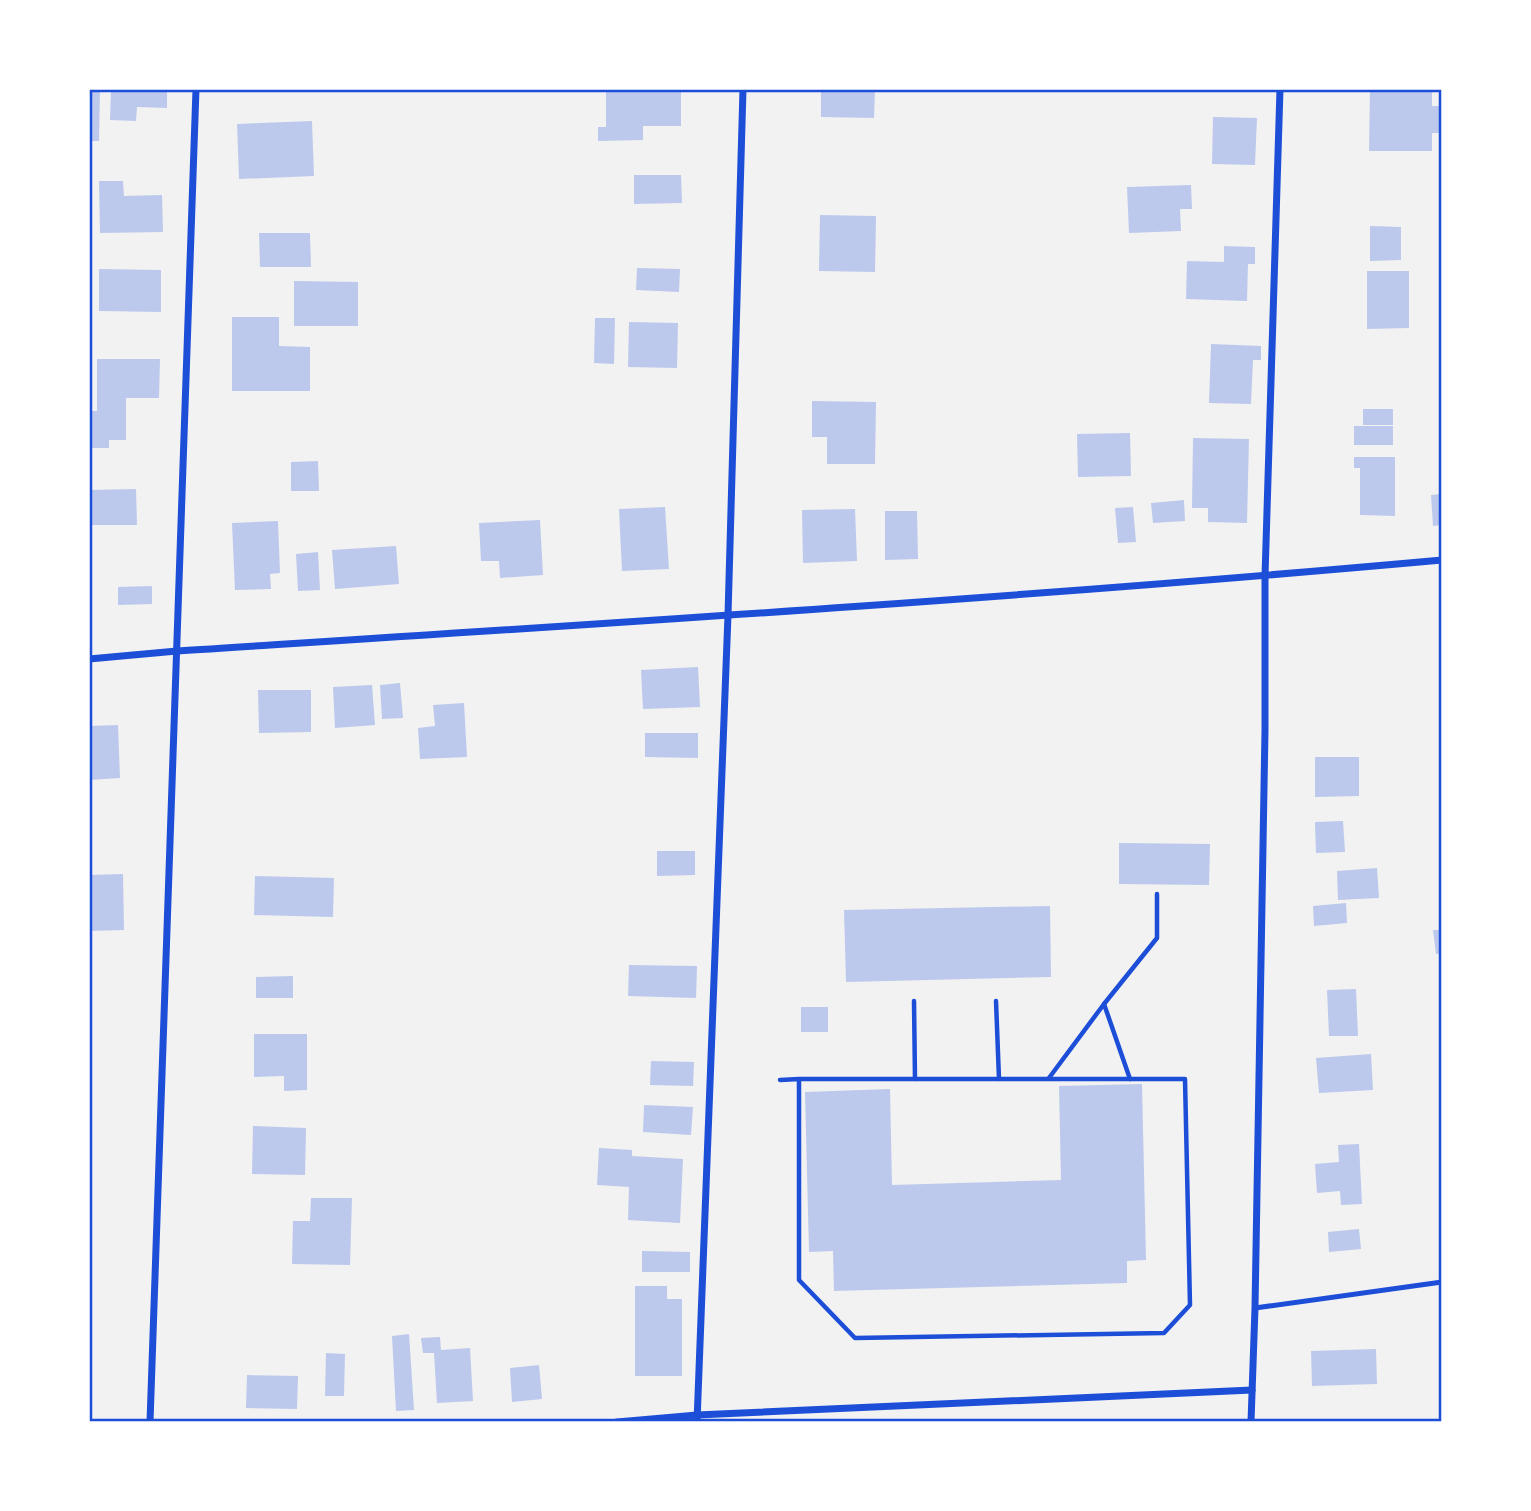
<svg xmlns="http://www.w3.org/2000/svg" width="1531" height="1511" font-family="'Open Sans',sans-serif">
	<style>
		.building { fill: #bdc9ec }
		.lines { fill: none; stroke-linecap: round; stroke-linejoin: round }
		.path { stroke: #1d4ed8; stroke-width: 4.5 }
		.service { stroke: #1d4ed8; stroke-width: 5 }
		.minor { stroke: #1d4ed8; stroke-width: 7 }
		.neatline { fill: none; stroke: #1d4ed8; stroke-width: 2.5 }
	</style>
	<rect width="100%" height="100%" fill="#f2f2f2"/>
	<g class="building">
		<polygon points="89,89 100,89 99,141 89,141"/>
		<polygon points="111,89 167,89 167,108 137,107 136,121 110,120"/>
		<polygon points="606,89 681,89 681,126 643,126 643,140 598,141 598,127 606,127"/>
		<polygon points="821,89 875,89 874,118 821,117"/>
		<polygon points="1370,89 1432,89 1432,106 1442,106 1442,133 1432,133 1432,151 1369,151"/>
		<polygon points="1213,117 1257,118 1255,165 1212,164"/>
		<polygon points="312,121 314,176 239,179 237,124"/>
		<polygon points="634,175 681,175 682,203 634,204"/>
		<polygon points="99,181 123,181 124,196 162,195 163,232 100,233"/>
		<polygon points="1191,185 1192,209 1180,209 1181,231 1129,233 1127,187"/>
		<polygon points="820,215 876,216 875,272 819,271"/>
		<polygon points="1370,226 1401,227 1401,260 1370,261"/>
		<polygon points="259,233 310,233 311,267 260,267"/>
		<polygon points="1224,246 1255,247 1255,264 1248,264 1247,301 1186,299 1187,261 1224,262"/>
		<polygon points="637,268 680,269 679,292 636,290"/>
		<polygon points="99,269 161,270 161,312 99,311"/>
		<polygon points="1367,271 1409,271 1409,328 1367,329"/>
		<polygon points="294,281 358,282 358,326 294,326"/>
		<polygon points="232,317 279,317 279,346 310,347 310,391 232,391"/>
		<polygon points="595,318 615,318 614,364 594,363"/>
		<polygon points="629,322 678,323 677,368 628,367"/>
		<polygon points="1211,344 1261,346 1261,360 1253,360 1251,404 1209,403"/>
		<polygon points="97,359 160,359 159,398 126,398 126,440 109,440 109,448 89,448 89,411 97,411"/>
		<polygon points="812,401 876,402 875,464 827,464 827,437 812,437"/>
		<rect x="1363" y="409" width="30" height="16"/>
		<rect x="1354" y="426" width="39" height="19"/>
		<polygon points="1130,433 1131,476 1078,477 1077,434"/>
		<polygon points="1193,438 1249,439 1247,523 1208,522 1208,508 1192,508"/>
		<polygon points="1354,457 1395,457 1395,516 1360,515 1360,468 1354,468"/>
		<polygon points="318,461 319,491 291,491 291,462"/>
		<polygon points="136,489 137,525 89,525 89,490"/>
		<polygon points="1442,494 1442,525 1433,526 1431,495"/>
		<polygon points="1184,500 1185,521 1153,523 1151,503"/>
		<polygon points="665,507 669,569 622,571 619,509"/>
		<polygon points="1133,507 1136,542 1118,543 1115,508"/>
		<polygon points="855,509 857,561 803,563 802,510"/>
		<polygon points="885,511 917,511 918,559 885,560"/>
		<polygon points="540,520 543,575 500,578 499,561 481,561 479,523"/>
		<polygon points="278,521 280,573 270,574 271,589 235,590 232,523"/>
		<polygon points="396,546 399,584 335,589 332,550"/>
		<polygon points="318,552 320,590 298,591 296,554"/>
		<polygon points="152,586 152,604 118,605 118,587"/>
		<polygon points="698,667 700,707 643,709 641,670"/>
		<polygon points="400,683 403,718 382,719 380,685"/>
		<polygon points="372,685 375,725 335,728 333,687"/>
		<polygon points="258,690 311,690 311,732 259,733"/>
		<polygon points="464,703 467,757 420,759 418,728 435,726 433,705"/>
		<polygon points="118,725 120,778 89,780 89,726"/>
		<polygon points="645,733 698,733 698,758 645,757"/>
		<polygon points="1315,757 1359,757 1359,796 1315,797"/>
		<polygon points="1343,821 1345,852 1316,853 1315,822"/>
		<polygon points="1119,843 1210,844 1209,885 1119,884"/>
		<polygon points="657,851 695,851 695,875 657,876"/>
		<polygon points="1377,868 1379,898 1338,900 1337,871"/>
		<polygon points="123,874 124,930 89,931 89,875"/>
		<polygon points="255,876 334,878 333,917 254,915"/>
		<polygon points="1346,903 1347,923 1314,926 1313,906"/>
		<polygon points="1050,906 1051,977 846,982 844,910"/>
		<polygon points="1433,930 1442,930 1442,953 1436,954"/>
		<polygon points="629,965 697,966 696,998 628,996"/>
		<polygon points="293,976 293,998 256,998 256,977"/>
		<polygon points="1356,989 1358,1036 1329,1036 1327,990"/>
		<rect x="801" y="1007" width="27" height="25"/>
		<polygon points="254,1034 307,1034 307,1090 284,1091 284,1076 254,1077"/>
		<polygon points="1371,1054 1373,1090 1319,1093 1316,1058"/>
		<polygon points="651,1061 694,1062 693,1086 650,1085"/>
		<polygon points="1142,1084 1146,1260 1127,1261 1127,1283 834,1291 833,1251 809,1252 805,1092 890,1089 892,1185 1061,1180 1059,1086"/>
		<polygon points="644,1105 693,1107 691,1135 643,1132"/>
		<polygon points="253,1126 306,1128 305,1175 252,1174"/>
		<polygon points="1359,1144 1362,1204 1341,1205 1340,1191 1317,1193 1315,1164 1339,1162 1338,1145"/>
		<polygon points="599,1148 632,1150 632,1156 683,1159 680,1223 628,1220 629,1187 597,1185"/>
		<polygon points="311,1198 352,1198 350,1265 292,1264 293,1221 310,1221"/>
		<polygon points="1359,1229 1361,1249 1329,1252 1328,1232"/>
		<polygon points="642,1251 690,1252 690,1272 642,1272"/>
		<polygon points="635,1286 667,1286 667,1299 682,1299 682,1376 635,1376"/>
		<polygon points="409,1334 414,1410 396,1411 392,1336"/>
		<polygon points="440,1337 441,1350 470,1348 473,1401 437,1403 434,1353 423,1353 421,1338"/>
		<polygon points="1376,1349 1377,1384 1312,1386 1311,1351"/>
		<polygon points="326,1353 345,1354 344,1396 325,1396"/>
		<polygon points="539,1365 542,1399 512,1402 510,1368"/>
		<polygon points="247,1375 298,1376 297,1409 246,1408"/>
	</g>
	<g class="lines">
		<g class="path">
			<polyline points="914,1001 915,1079"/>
			<polyline points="996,1001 999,1079"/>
			<polyline points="1104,1004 1157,938 1157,894"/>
			<polyline points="1049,1078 1104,1004 1130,1079"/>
			<polyline points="780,1080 799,1079 1185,1079 1190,1305 1164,1333 855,1338 799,1280 799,1079"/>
		</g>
		<polyline class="service" points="1255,1308 1442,1282"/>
		<g class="minor">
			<path d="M89 659 177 651C599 624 1021 598 1442 560"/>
			<polyline points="150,1422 196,89"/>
			<polyline points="617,1422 697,1415 1252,1390"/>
			<polyline points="697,1422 728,615 743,89"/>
			<polyline points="1251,1422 1255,1308 1265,730 1265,576 1280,89"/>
		</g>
	</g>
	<rect width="1531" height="1511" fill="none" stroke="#ffffff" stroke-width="182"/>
	<rect x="91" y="91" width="1349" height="1329" class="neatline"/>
</svg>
